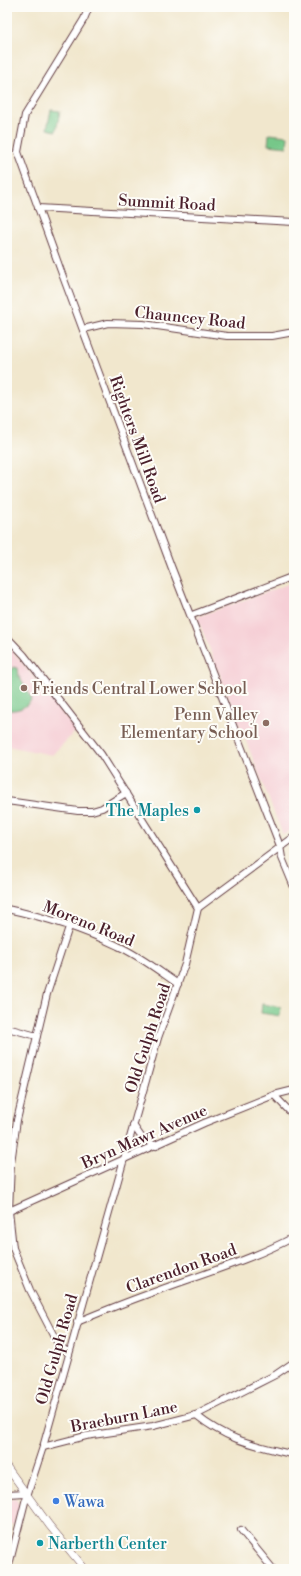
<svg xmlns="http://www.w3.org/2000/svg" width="301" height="1576" font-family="'Libre Bodoni',serif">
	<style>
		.built { fill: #f6cfd6 }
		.green { fill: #76c789; stroke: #60735a }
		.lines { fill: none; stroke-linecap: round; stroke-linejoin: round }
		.minor-casing { stroke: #633d43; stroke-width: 8 }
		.major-casing { stroke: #633d43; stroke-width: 8 }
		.minor { stroke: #fff; stroke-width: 6 }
		.major { stroke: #fff; stroke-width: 7 }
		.education-dot { fill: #8d6e63; stroke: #fdfcf7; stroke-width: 1.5 }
		.culture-dot { fill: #0f9aa8; stroke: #fdfcf7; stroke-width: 1.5 }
		.shop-dot { fill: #3f7fe0; stroke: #fdfcf7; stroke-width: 1.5 }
		.labels { text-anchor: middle; stroke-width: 4; stroke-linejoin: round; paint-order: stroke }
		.street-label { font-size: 16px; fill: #4a1f2b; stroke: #fdfcf7 }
		.education-label { font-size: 16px; fill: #785e54; stroke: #fdfcf7; text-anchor: start }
		.culture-label { font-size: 16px; fill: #0d838f; stroke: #fdfcf7; text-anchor: end }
		.shop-label { font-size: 16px; fill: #366cbe; stroke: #fdfcf7; text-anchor: start }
	</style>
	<rect width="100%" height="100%" fill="#fdfcf7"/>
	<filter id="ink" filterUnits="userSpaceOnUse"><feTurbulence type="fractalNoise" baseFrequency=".025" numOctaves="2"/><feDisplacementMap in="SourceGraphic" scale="8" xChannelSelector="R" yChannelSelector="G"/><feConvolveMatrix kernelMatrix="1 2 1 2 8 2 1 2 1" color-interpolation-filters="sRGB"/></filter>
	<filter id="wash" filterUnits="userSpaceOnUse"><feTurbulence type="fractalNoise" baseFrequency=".012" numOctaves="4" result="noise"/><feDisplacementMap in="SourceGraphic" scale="16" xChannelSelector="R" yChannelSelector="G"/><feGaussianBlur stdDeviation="0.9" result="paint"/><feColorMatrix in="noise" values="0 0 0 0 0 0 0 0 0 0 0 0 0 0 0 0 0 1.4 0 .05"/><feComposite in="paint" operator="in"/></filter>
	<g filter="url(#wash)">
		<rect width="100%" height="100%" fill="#f1e7cd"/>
		<g class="built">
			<polygon points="294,582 294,828 283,835 197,617"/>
			<polygon points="7,644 76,731 52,755 7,746"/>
			<polygon points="15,1499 17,1500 19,1506 14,1525 7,1524 7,1500"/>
		</g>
		<g class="green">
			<polygon points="51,110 60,111 56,131 47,129"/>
			<polygon points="269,134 288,136 287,147 268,145"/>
			<path d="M13 667 17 668 18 675 32 699C26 708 18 711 7 710V678L9 676Z"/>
			<polygon points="262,1004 281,1007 280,1016 261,1013"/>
		</g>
	</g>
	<g filter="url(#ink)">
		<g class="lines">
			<g class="minor-casing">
				<g id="minor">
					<polyline points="89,7 84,19 25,115 18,152 62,274 171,566 280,846 282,858 294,887"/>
					<polyline points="38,208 294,222"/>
					<polyline points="83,329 108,323 143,324 227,336 272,336 294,332"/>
					<polyline points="192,615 294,576"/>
					<polyline points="7,637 24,655 101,754 198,908 185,964 158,1038 43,1447 25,1502 8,1569"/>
					<polyline points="7,801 78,811 92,811 102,808 126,793"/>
					<polyline points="198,908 294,837"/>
					<path d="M7 909C45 917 83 929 118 946 140 956 159 971 178 984"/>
					<polyline points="7,1028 37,1036"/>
					<polyline points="274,1095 294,1116"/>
					<polyline points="133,1125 142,1138 156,1146"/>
					<polyline points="7,1212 204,1123 274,1095 294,1090"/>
					<path d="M77 1322C101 1312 126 1302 151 1293 199 1275 249 1261 294 1237"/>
					<polyline points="68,1353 57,1342 30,1290 13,1248 9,1211 11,1163 17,1120 47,994 69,927"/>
					<path d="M196 1415C228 1441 255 1445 294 1455"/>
					<polyline points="43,1447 86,1436 153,1426 196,1415 275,1375 294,1362"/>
					<polyline points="7,1494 26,1493"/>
					<polyline points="241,1530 273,1569"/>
				</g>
			</g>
			<g class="major-casing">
				<polyline id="major" points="7,1467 49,1525 85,1569"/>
			</g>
			<use href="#minor" class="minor"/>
			<use href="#major" class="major"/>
		</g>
	</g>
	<g class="education-dot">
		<circle cx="24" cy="688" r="4"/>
		<circle cx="266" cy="723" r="4"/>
	</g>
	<g class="culture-dot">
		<circle cx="197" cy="810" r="4"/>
		<circle cx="40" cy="1543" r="4"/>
	</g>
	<circle class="shop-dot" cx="56" cy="1501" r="4"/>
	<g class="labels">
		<g class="street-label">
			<text transform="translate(167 202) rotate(3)" y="6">Summit Road</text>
			<text transform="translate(190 317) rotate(6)" y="6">Chauncey Road</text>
			<text transform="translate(138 439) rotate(70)" y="6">Righters Mill Road</text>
			<text transform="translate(89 923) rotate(22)" y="6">Moreno Road</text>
			<text transform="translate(147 1038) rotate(-72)" y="6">Old Gulph Road</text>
			<text transform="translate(144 1136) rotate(-24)" y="6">Bryn Mawr Avenue</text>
			<text transform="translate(181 1268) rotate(-20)" y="6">Clarendon Road</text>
			<text transform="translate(56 1349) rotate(-74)" y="6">Old Gulph Road</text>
			<text transform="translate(124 1416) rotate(-11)" y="6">Braeburn Lane</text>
		</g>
		<g class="education-label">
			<text x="32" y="694">Friends Central Lower School</text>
			<text x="258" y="720" text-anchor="end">Penn Valley<tspan x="258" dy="18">Elementary School</tspan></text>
		</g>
		<g class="culture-label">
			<text x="189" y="816">The Maples</text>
			<text x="48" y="1549" text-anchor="start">Narberth Center</text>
		</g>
		<g class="shop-label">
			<text x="64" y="1507">Wawa</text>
		</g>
	</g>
	<rect width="301" height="1576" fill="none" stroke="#fdfcf7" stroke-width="24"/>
</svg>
